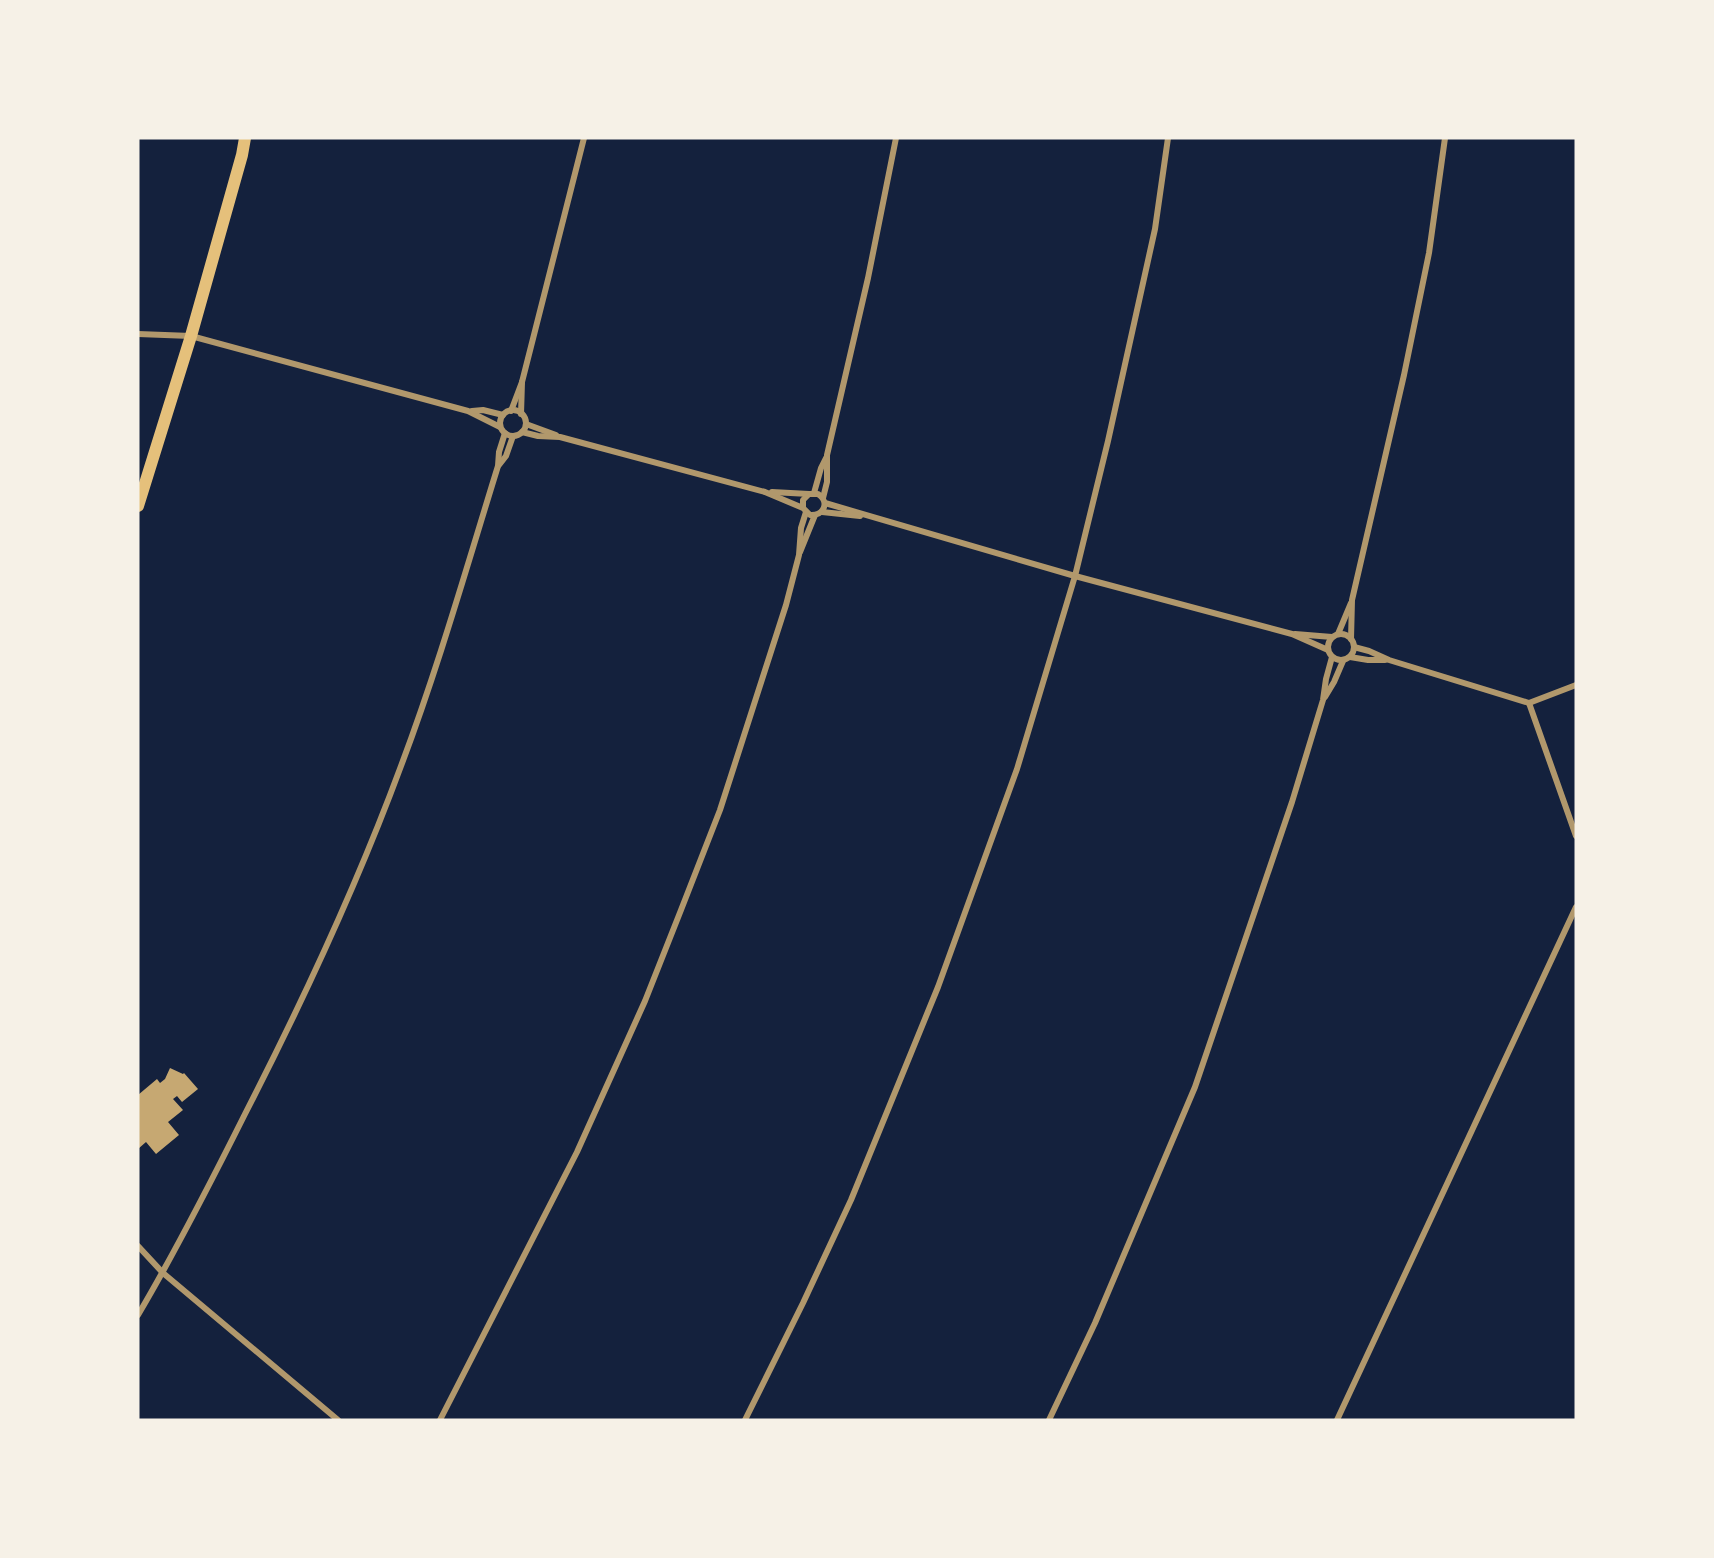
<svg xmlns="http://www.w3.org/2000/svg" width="1714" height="1558" font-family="'Fira Sans Condensed',sans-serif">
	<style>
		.building { fill: #c6a872 }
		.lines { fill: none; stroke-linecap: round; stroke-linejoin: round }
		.minor { stroke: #b1986c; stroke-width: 6 }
		.secondary { stroke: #e5c07b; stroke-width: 12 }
	</style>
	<rect width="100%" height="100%" fill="#14213d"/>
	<polygon class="building" points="170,1068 183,1074 184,1073 198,1089 182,1102 177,1096 173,1099 183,1110 168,1122 179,1135 156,1154 146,1142 138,1149 138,1095 157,1079 160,1083 165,1079"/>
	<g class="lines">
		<g class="minor">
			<polyline points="138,334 191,336 468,411 500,427"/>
			<circle cx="513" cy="423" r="13"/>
			<polyline points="472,411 483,410 503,415"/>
			<polyline points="511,411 522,382 584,138"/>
			<polyline points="521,414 522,382"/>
			<polyline points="526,424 556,435"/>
			<path d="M522 432 538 436 560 437 765 492 803 508 810 515C824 516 830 502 818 494H809L803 500V508"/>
			<polyline points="499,465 506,456 513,436"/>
			<polyline points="772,492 809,494"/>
			<polyline points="814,493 821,468 826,458"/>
			<polyline points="823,498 827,482 827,455 868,278 896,138"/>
			<polyline points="825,503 1075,576 1292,634 1328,650"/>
			<polyline points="822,512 860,516"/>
			<polyline points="800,552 815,515"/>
			<circle cx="1341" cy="647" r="13"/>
			<polyline points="1295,634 1332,637"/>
			<polyline points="1338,634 1351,603"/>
			<polyline points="1351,639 1352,600 1404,375 1429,253 1445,138"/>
			<polyline points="1354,647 1369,651 1389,660 1529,703 1576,685"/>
			<polyline points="1350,657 1368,660 1385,660"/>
			<polyline points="1325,697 1334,682 1343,661"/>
			<polyline points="1529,703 1576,836"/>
			<polyline points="138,1246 163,1273 338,1420"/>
			<path d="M138 1315C177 1249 211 1182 245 1114 303 1001 357 885 401 766 438 668 467 566 498 466L499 452 505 433"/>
			<polyline points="440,1420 577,1152 645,1001 681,910 720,810 786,605 799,555 801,528 806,512"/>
			<polyline points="745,1420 803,1303 851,1200 938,987 1017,769 1075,576 1108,441 1155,229 1168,138"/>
			<polyline points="1049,1420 1095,1323 1195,1087 1292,802 1323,700 1326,679 1332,657"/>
			<polyline points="1337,1420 1576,907"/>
		</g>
		<polyline class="secondary" points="138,506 191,336 242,155 245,138"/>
	</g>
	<rect width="1714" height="1558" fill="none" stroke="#f6f1e7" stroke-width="279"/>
</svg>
